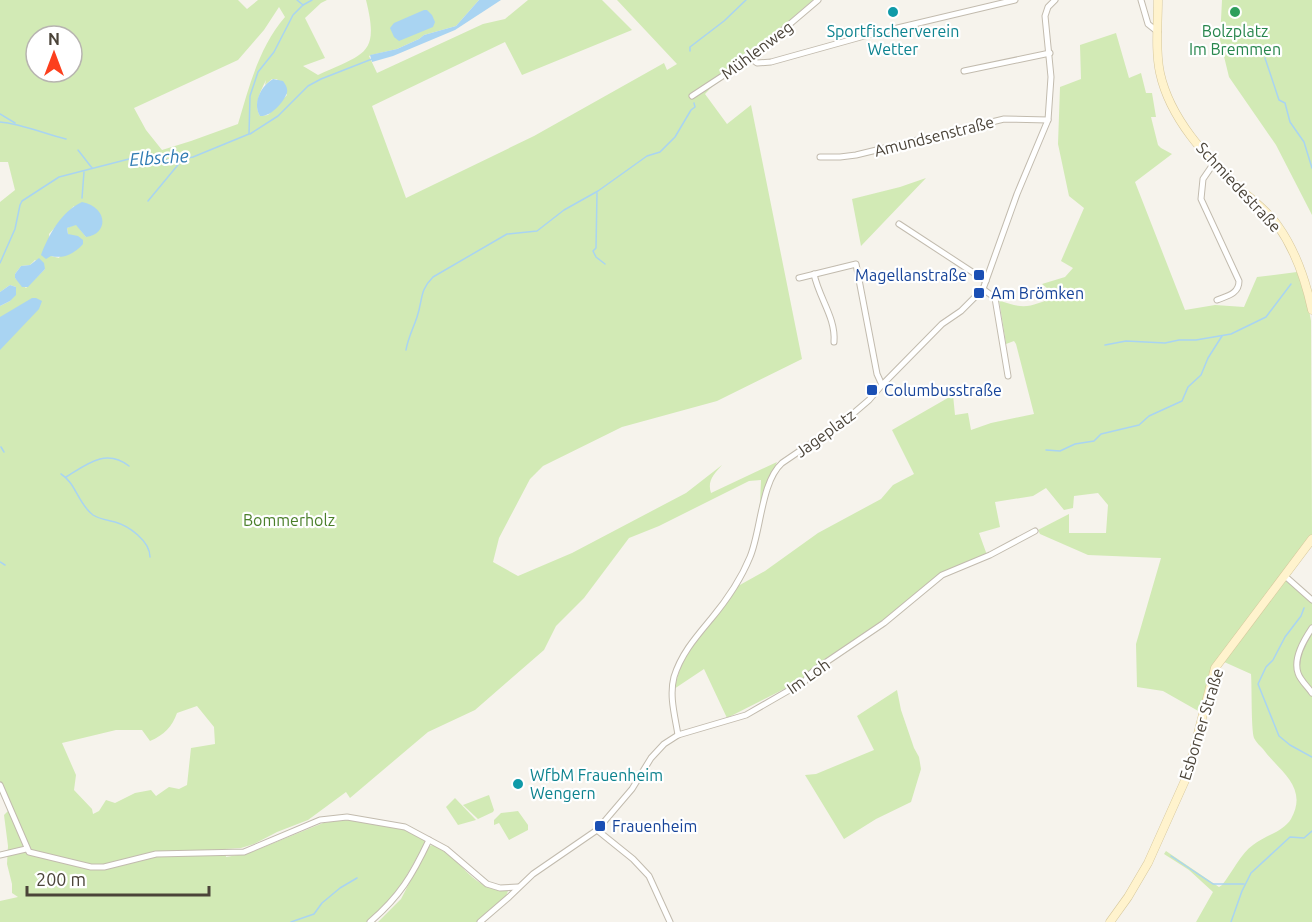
<svg xmlns="http://www.w3.org/2000/svg" width="1312" height="922" font-family="Ubuntu,sans-serif">
	<style>
		.green { fill: #d2eab5; fill-rule: evenodd }
		.water { fill: #a9d4f2 }
		.lines { fill: none; stroke-linecap: round; stroke-linejoin: round }
		.stream { stroke: #a9d4f2; stroke-width: 1.5 }
		.street-casing { stroke: #c2bbae; stroke-width: 7 }
		.secondary-casing { stroke: #d6c79b; stroke-width: 9 }
		.street { stroke: #fff; stroke-width: 5 }
		.secondary { stroke: #fff3cd; stroke-width: 8 }
		.culture-dot { fill: #0f9aa8; stroke: #fff; stroke-width: 2 }
		.leisure-dot { fill: #2e9e5b; stroke: #fff; stroke-width: 2 }
		.transit-dot { fill: #1a4fb4; stroke: #fff; stroke-width: 2 }
		.labels { text-anchor: middle; stroke-width: 4.5; stroke-linejoin: round; paint-order: stroke }
		.culture-label { font-size: 16px; fill: #0d838f; stroke: #fff }
		.leisure-label { font-size: 16px; fill: #27864d; stroke: #fff }
		.street-label { font-size: 16px; fill: #4b4439; stroke: #fff }
		.transit-label { font-size: 16px; fill: #164399; stroke: #fff; text-anchor: start }
		.park-label { font-size: 16px; fill: #4a7f2a; stroke: #fff }
		.water-label { font-size: 18px; font-style: italic; fill: #2e7ab2; stroke: #fff }
	</style>
	<rect width="100%" height="100%" fill="#f6f3ec"/>
	<g class="green">
		<path d="M0 0H238L247 9 258 0H327L321 3 305 18 325 58 303 66 318 75C364 53 380 56 366 0H479L456 26 424 35 419 39 397 49 371 55 369 56 377 73 483 24 505 19 528 0H602L632 30 522 75 505 42 372 106 406 198 534 136 664 63 667 70 677 64 617 0H813L769 38 742 55 705 94 727 124 751 105 802 359 717 401 622 427 543 466 530 479 499 538 493 562 518 576 572 553 686 493 722 465C714 474 707 481 711 493L777 462 770 477 755 531 760 503 761 480 749 481 659 526 629 538 584 598 556 626 544 650 475 710 428 732 350 798 346 792 308 820 277 832 254 844 241 848 225 849 226 857 249 853 323 823 348 819 405 828 427 840 397 892 368 922H0V901L18 897 12 893V884L7 864 8 846 4 815 8 811 0 787V306L10 301 16 287 10 285 0 292V202L15 190 8 162H0ZM279 7 285 17C259 47 249 87 238 124L191 141 162 150 146 130 134 108 238 60 264 30ZM36 36H72V72H36ZM272 79H277L287 95 268 115 260 116C253 104 261 91 266 80L265 85ZM74 206 86 237 76 224 67 228 68 234 71 236 59 258 51 256 49 234ZM35 260 45 269 26 288 15 278V274L21 266 30 265ZM197 706 214 727 215 744 191 748 187 785 179 789 169 787 156 796 151 790 135 793 115 803 106 800 99 811 93 814 92 809 74 790 76 775 62 743 116 730H142L150 741C164 735 172 727 177 713Z"/>
		<polygon points="1222,0 1312,0 1312,215 1276,145 1229,77 1220,40"/>
		<path d="M1116 33 1129 78 1141 73 1146 93H1152L1156 117H1151L1158 145 1161 148 1172 154 1135 182 1185 310 1215 305 1244 307 1257 277 1297 272 1308 304 1311 321 1312 535 1217 659 1200 712 1163 691 1137 687 1136 644 1161 558 1088 555 1040 534 1038 530 1069 514V533H1106L1108 505 1098 493 1074 496 1073 508 1064 510 1046 488 1033 496 995 502 1000 527 979 533 987 555 944 573 882 623 818 665 800 681 727 718 704 669 674 689 682 662 699 636 738 586 765 571 818 533 881 499 893 485 914 474 892 430 953 395 955 415 968 413 971 430 991 423 1034 414 1016 344 1014 341 1006 344 999 300C1026 311 1031 306 1057 296L1042 284 1065 277 1073 268 1061 261 1084 208 1069 196 1058 144 1060 87 1081 79 1080 45Z"/>
		<polygon points="926,178 861,246 852,199 900,187"/>
		<path d="M1285 578 1312 603V922H1196L1213 892 1189 870 1164 854 1166 851 1219 887 1222 885C1232 873 1241 853 1253 845 1264 836 1283 832 1291 819 1309 787 1279 771 1263 749 1260 746 1256 742 1254 738 1251 728 1252 687 1251 674L1222 661Z"/>
		<polygon points="897,690 901,710 914,748 919,757 921,769 911,802 876,819 844,839 805,775 816,774 874,750 857,716"/>
		<polygon points="489,795 494,810 493,812 478,819 463,805"/>
		<polygon points="455,798 476,820 458,825 446,807"/>
		<polygon points="518,811 528,825 528,830 509,840 499,823 494,825 494,820 501,813"/>
		<path d="M432 845C460 851 466 890 508 891L506 896 477 922H378L401 899 428 847Z"/>
	</g>
	<g class="water">
		<polygon points="479,0 501,0 455,30 393,56 372,62 370,55 397,49 419,39 424,35 456,26"/>
		<polygon points="424,10 427,10 432,15 435,22 433,27 399,41 394,37 390,28 394,23"/>
		<path d="M273 79 283 81C286 85 289 90 286 95 282 104 270 117 260 116 252 103 261 86 273 79Z"/>
		<path d="M82 202C108 207 109 234 86 237L76 225 67 228 68 234 78 236 83 240V244C74 254 64 259 51 256L46 259 41 255C49 234 61 212 82 202Z"/>
		<polygon points="39,258 44,263 45,269 28,287 22,287 15,278 15,274 21,266 30,265"/>
		<polygon points="10,285 16,287 16,295 10,301 0,306 0,292"/>
		<polygon points="32,298 36,298 42,301 39,309 0,350 0,317"/>
	</g>
	<g class="lines">
		<g class="stream">
			<polyline points="297,0 303,5"/>
			<polyline points="690,51 690,47 724,21 746,0"/>
			<polyline points="1265,58 1279,100 1285,103 1290,122 1304,142 1312,168"/>
			<polyline points="0,114 15,123"/>
			<path d="M0 122C23 124 44 134 66 139"/>
			<polyline points="250,134 278,116 308,86 321,79 372,59"/>
			<polyline points="78,150 92,168"/>
			<polyline points="597,193 596,248 593,251 596,257 605,264"/>
			<polyline points="82,198 84,172"/>
			<polyline points="148,201 182,160"/>
			<polyline points="0,263 15,229 20,205 22,201 59,177 129,159 142,157 160,160 177,160 193,157 249,134 250,96 258,72 274,52 293,15 303,5 312,0"/>
			<polyline points="1105,345 1126,341 1165,343 1179,340 1196,340 1231,334 1266,317 1291,284"/>
			<path d="M406 350C408 338 413 329 417 317 423 300 419 291 433 277L507 234 537 231 564 210 598 191 647 156 660 152 675 137 691 110 695 107 694 103"/>
			<polyline points="1,447 4,452"/>
			<polyline points="1046,450 1060,451 1075,444 1094,441 1101,434 1139,425 1149,416 1182,401 1188,387 1201,375 1208,358 1222,336"/>
			<path d="M61 474C76 483 78 504 93 515 99 519 107 520 115 522 129 526 150 541 150 557"/>
			<path d="M66 477C87 464 106 448 129 466"/>
			<polyline points="0,562 5,565"/>
			<polyline points="1304,608 1301,616 1285,637 1273,660 1266,667 1258,684 1279,736 1290,745 1312,757"/>
			<polyline points="1171,856 1213,884 1244,884"/>
			<polyline points="291,922 314,914 322,903 340,888 357,878"/>
			<polyline points="1231,922 1242,891 1251,873 1290,837 1304,838 1312,831"/>
		</g>
		<g class="street-casing">
			<g id="street">
				<polyline points="1141,0 1148,24 1158,32"/>
				<polyline points="750,58 757,63 771,62 868,35 1015,0"/>
				<polyline points="964,71 1050,53"/>
				<polyline points="692,96 750,58 818,0"/>
				<polyline points="820,157 840,157 856,155 1004,119 1048,120"/>
				<path d="M1214 163 1203 179 1201 199 1239 281C1239 294 1227 296 1217 300"/>
				<polyline points="899,224 986,281"/>
				<path d="M814 274C819 298 836 318 834 342"/>
				<polyline points="799,278 856,264 877,374 882,385"/>
				<polyline points="983,289 995,298 1008,376"/>
				<polyline points="1285,576 1312,600"/>
				<path d="M1312 628C1304 640 1293 658 1298 673 1300 680 1308 687 1312 693"/>
				<path d="M678 735C675 716 669 696 674 677 681 654 696 637 711 619 726 601 741 579 750 557 761 531 761 482 782 463L848 418 869 400 882 385 942 324 961 311 983 289 1017 194 1048 120 1051 77 1045 16 1048 7 1055 0"/>
				<polyline points="0,785 29,852 91,867 104,867 156,854 244,852 320,820 347,817 405,827 446,849 487,884 500,888 518,887"/>
				<polyline points="597,830 633,859 649,876 670,922"/>
				<polyline points="0,855 26,849"/>
				<path d="M370 922C400 896 412 876 429 840"/>
				<polyline points="480,922 509,897 533,874 597,830 632,789 651,758 664,744 678,735 746,715 805,681 809,675 816,669 884,623 942,575 990,555 1035,531"/>
			</g>
		</g>
		<g class="secondary-casing">
			<g id="secondary">
				<path d="M1158 0C1158 24 1155 50 1160 73 1170 119 1206 157 1239 188 1252 200 1268 211 1278 226 1295 250 1306 282 1312 310"/>
				<polyline points="1110,922 1128,897 1148,863 1187,776 1215,668 1312,539"/>
			</g>
		</g>
		<use href="#street" class="street"/>
		<use href="#secondary" class="secondary"/>
	</g>
	<g class="culture-dot">
		<circle cx="893" cy="12" r="6"/>
		<circle cx="518" cy="784" r="6"/>
	</g>
	<circle class="leisure-dot" cx="1235" cy="12" r="6"/>
	<g class="transit-dot">
		<rect x="973" y="269" width="12" height="12" rx="3"/>
		<rect x="973" y="287" width="12" height="12" rx="3"/>
		<rect x="866" y="384" width="12" height="12" rx="3"/>
		<rect x="594" y="820" width="12" height="12" rx="3"/>
	</g>
	<g class="labels">
		<g class="culture-label">
			<text x="893" y="37">Sportfischerverein<tspan x="893" dy="18">Wetter</tspan></text>
			<text x="530" y="781" text-anchor="start">WfbM Frauenheim<tspan x="530" dy="18">Wengern</tspan></text>
		</g>
		<g class="leisure-label">
			<text x="1235" y="37">Bolzplatz<tspan x="1235" dy="18">Im Bremmen</tspan></text>
		</g>
		<g class="street-label">
			<text transform="translate(757 50) rotate(-37)" y="6">Mühlenweg</text>
			<text transform="translate(934 136) rotate(-14)" y="6">Amundsenstraße</text>
			<text transform="translate(1239 187) rotate(47)" y="6">Schmiedestraße</text>
			<text transform="translate(825 433) rotate(-36)" y="6">Jageplatz</text>
			<text transform="translate(808 676) rotate(-35)" y="6">Im Loh</text>
			<text transform="translate(1201 724) rotate(-73)" y="6">Esborner Straße</text>
		</g>
		<g class="transit-label">
			<text x="967" y="281" text-anchor="end">Magellanstraße</text>
			<text x="991" y="299">Am Brömken</text>
			<text x="884" y="396">Columbusstraße</text>
			<text x="612" y="832">Frauenheim</text>
		</g>
		<g class="park-label">
			<text x="289" y="526">Bommerholz</text>
		</g>
		<g class="water-label">
			<text transform="translate(159 158) rotate(-4)" y="6">Elbsche</text>
		</g>
	</g>
	<g transform="translate(54 54)"><circle r="28" fill="#ffffff" stroke="#b7b4b0" stroke-width="1.5"/>
	<path d="M0-4.5L10 22L0 15L-10 22Z" fill="#fc3f1d"/>
	<text y="-9" font-size="16" font-weight="bold" text-anchor="middle" fill="#4b4439">N</text>
	</g>
	<path d="M27 886v9h182v-9" fill="none" stroke="#4b4439" stroke-width="3"/>
	<text x="36" y="886" font-size="18" fill="#4b4439" stroke="#ffffff" stroke-width="4.5" paint-order="stroke">200 m</text>
</svg>
